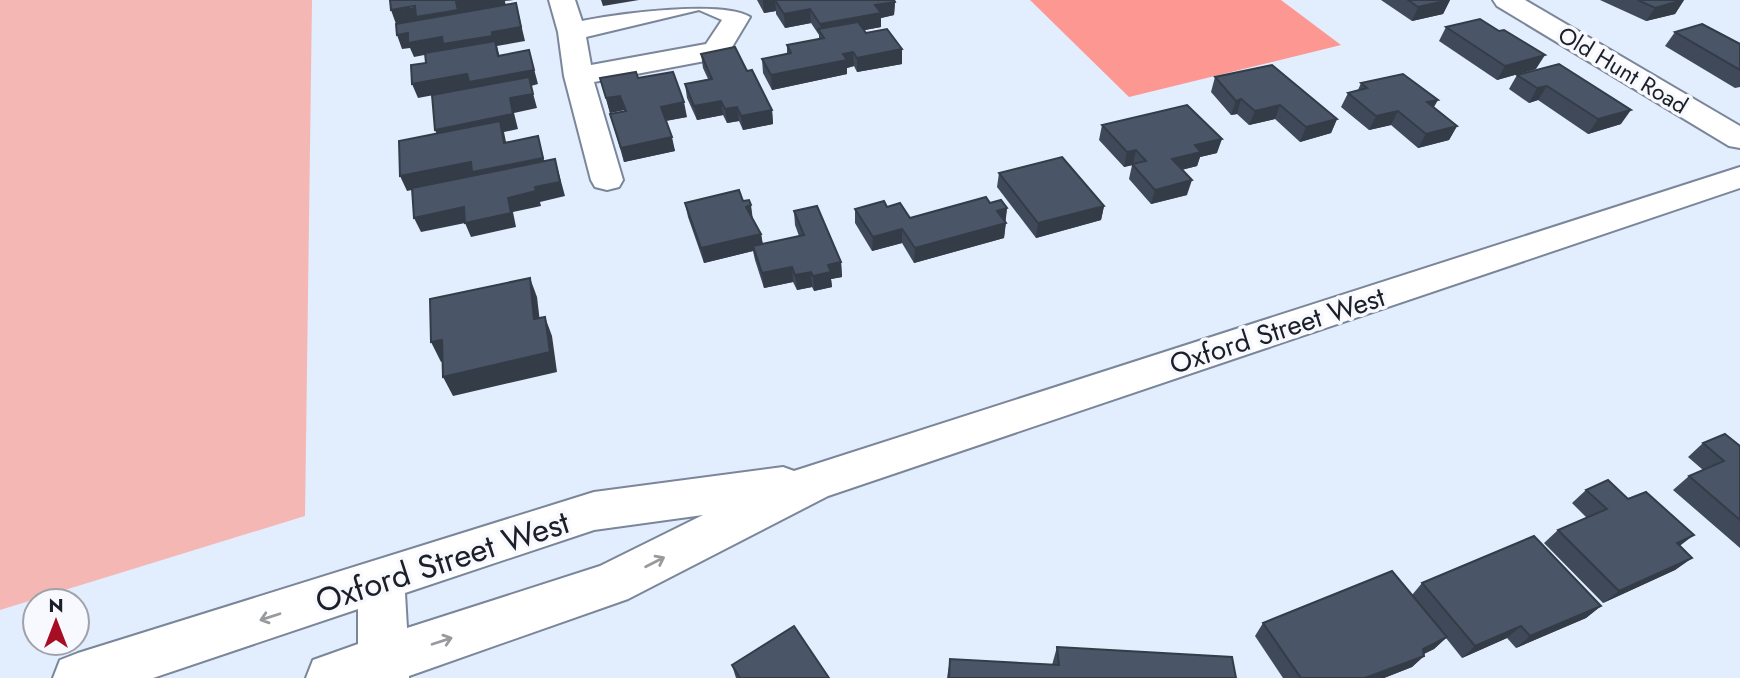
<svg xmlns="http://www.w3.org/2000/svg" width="1740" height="678" font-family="Jost,sans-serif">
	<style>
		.green { fill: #f4b7b3 }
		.forest { fill: #fd9792 }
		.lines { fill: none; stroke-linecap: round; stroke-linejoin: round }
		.street-casing { stroke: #7a8699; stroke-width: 4 }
		.secondary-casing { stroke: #7a8699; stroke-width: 4 }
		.street { fill: #fff; fill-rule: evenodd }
		.secondary { fill: #fff; fill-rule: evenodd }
		.wall { fill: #404959 }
		.shaded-wall { fill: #343c48 }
		.building { fill: #4a5567; stroke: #343c48; stroke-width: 2 }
		.oneway { stroke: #989a9e }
		.labels { text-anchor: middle; stroke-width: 7; stroke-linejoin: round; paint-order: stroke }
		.far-street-label { font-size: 23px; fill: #1b1f27; stroke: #f7f9fe }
		.street-label { font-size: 28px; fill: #1b1f27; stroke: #f7f9fe }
		.near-street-label { font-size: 33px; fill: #1b1f27; stroke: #f7f9fe }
	</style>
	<rect width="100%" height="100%" fill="#e2edfe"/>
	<polygon class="green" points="0,0 312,0 305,516 0,610"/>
	<polygon class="forest" points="1030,0 1281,0 1341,45 1129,97"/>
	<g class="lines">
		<g class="street-casing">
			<path id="street" d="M549 0H575L582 21C619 13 725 0 750 17L726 57 594 82 623 180 619 187 607 190 595 187 591 180 564 76 558 32ZM699 10 722 20 706 44 591 65 586 37Z"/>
		</g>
		<g class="secondary-casing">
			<g id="secondary">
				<polygon points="1493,0 1525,0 1740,126 1740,148 1729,146 1497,6"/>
				<path d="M1740 167V188L828 496 628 599 409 676V678H306L313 660 358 644V609L153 678H53L60 660 78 653 594 492 783 467 794 471ZM703 515 600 566 407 628 405 593 594 530Z"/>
			</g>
		</g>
		<use href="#street" class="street"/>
		<use href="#secondary" class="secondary"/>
	</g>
	<g class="wall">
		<polygon points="757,0 894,0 895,2 894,15 881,18 881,27 864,30 866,33 902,49 902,64 857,72 854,66 847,68 847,74 772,90 763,73 762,59 787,54 787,45 819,39 819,35 811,23 785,28 776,14 776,11 764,13"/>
		<polygon points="1381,0 1450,0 1443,14 1412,21"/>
		<polygon points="1600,0 1684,0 1675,14 1646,21"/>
		<polygon points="1446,27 1536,69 1497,80 1439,41"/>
		<polygon points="1675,32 1740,44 1740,87 1735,88 1665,46"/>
		<polygon points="701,54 747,71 772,110 773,124 743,130 739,121 727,123 723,115 697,120 687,98 685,84 708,79 703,68"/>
		<polygon points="1559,64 1621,124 1588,134 1538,100 1529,103 1509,89 1517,75"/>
		<polygon points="1215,77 1337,119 1331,133 1300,142 1275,119 1249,125 1237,114 1231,115 1211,92"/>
		<polygon points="600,78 638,78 687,117 666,121 675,151 624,162 610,114 624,112 624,110 610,113"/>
		<polygon points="1361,83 1434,108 1457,126 1449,140 1418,148 1391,125 1369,130 1341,107 1348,93 1358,90"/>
		<polygon points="1102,125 1217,153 1200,157 1197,166 1182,170 1187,195 1151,204 1129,179 1132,165 1124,167 1099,140"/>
		<polygon points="999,173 1104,206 1101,220 1036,238 997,187"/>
		<polygon points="743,201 761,234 763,244 799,236 795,225 794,211 841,262 842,277 831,279 832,287 814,291 812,287 797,290 793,282 764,288 755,260 753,251 704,263 688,217 685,203"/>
		<polygon points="990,203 1007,208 1004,238 914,263 902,243 872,251 855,223 855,209 910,218"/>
		<polygon points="1703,443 1740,446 1740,548 1673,490 1689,476 1703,470 1688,457"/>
		<polygon points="1586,490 1680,546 1692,558 1675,570 1603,603 1544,543 1558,530 1587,518 1572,503"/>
		<polygon points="1422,583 1601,606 1586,618 1516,648 1507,638 1462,658 1446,638 1434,649 1424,654 1424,656 1412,667 1384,678 1283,678 1255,636 1263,623 1412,595"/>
		<polygon points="1057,647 1236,678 947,678 950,659 1052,665"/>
		<polygon points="732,665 829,678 736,678"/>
	</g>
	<g class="shaded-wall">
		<polygon points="467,0 514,0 505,1 506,8 396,24 391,10"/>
		<polygon points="601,0 639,0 603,6"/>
		<polygon points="763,0 826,0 775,0 776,11 764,13"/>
		<polygon points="1450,0 1443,14 1412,21 1418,7"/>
		<polygon points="1684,0 1675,14 1646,21 1655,8"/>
		<polygon points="895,2 894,15 881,18 881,27 824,38 821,32 820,24 875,5"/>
		<polygon points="516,3 525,41 497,46 503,70 445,51 414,57 410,48 402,49 397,35 408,33 442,37 492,32"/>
		<polygon points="810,9 811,23 785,28 784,14"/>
		<polygon points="902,49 902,64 857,72 857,58"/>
		<polygon points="529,50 538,84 531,86 537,108 514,113 518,129 504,132 509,157 441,144 435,130 471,88 418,98 412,84"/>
		<polygon points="853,52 854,66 847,68 847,74 772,90 771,75 843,54"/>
		<polygon points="1545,55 1536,69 1497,80 1505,66"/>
		<polygon points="1547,86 1538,100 1529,103 1537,88"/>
		<polygon points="620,96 624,110 610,113 606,98"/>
		<polygon points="1241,99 1237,114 1231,115 1236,101"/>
		<polygon points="1438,100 1430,114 1427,102"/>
		<polygon points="721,101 723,115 697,120 694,106"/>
		<polygon points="684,102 687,117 664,121 661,107"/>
		<polygon points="1280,105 1275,119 1249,125 1255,111"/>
		<polygon points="737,107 739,121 727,123 725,109"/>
		<polygon points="772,110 773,124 743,130 741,116"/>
		<polygon points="1631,110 1621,124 1588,134 1598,119"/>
		<polygon points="1398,111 1391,125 1369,130 1376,116"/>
		<polygon points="1337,119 1331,133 1300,142 1306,127"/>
		<polygon points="1457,126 1449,140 1418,148 1426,134"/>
		<polygon points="538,136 547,172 474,177 407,191 400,176"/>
		<polygon points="672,137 675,151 624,162 621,148"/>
		<polygon points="1222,139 1217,153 1200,157 1197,166 1167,173 1172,159 1195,145"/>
		<polygon points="1136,150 1133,165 1124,167 1127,152"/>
		<polygon points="555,159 565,196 540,202 541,206 513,212 516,227 471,237 465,223 508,198 535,187"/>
		<polygon points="1192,180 1187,195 1151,204 1155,190"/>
		<polygon points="751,205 753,220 746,207"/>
		<polygon points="1104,206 1101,220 1036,238 1038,223"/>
		<polygon points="464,207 470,222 421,232 414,218"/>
		<polygon points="1007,208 1005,222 997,211"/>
		<polygon points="1006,223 1004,238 914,263 915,248"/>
		<polygon points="902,229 902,243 872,251 873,237"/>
		<polygon points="761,234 763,248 753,246 753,251 704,263 701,248"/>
		<polygon points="841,262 842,277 831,279 832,287 814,291 813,276 828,265"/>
		<polygon points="792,267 793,282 764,288 762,273"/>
		<polygon points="811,272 812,287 797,290 795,275"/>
		<polygon points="530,278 537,297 542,339 534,319"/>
		<polygon points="545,317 552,336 557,372 453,396 443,377"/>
		<polygon points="442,340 452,360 441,362 431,342"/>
		<polygon points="1694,535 1677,548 1677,543"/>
		<polygon points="1692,558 1675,570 1603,603 1619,591"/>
		<polygon points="1601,606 1586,618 1516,648 1530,636"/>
		<polygon points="1521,626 1507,638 1462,658 1475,646"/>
		<polygon points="1447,637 1434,649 1411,660 1423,649"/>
		<polygon points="1424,656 1412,667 1384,678 1365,678"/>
	</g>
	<g class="building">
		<polygon points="390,0 467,0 456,2 458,10 416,17 415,6 391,10"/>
		<polygon points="775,0 894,0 895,2 875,5 881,13 820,24 810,9 784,14"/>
		<polygon points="1408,0 1449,0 1418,7"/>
		<polygon points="1638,0 1683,0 1655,8"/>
		<polygon points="516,3 521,27 492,32 492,36 443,44 442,37 408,43 408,33 397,35 396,24"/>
		<polygon points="1480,19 1499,31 1504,30 1545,55 1505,66 1446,27"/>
		<polygon points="858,22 866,33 887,29 902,49 857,58 853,52 843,54 847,60 771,75 762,59 791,53 787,45 824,38 818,29"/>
		<polygon points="1702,24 1740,44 1740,70 1675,32"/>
		<polygon points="495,41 498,56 529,50 534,70 469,82 467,74 412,84 411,65 426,63 425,53"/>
		<polygon points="735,47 747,71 752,70 772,110 741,116 737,107 725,109 721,101 694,106 685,84 712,79 701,54"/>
		<polygon points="1559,64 1631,110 1598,119 1547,86 1537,88 1517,75"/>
		<polygon points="1272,65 1337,119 1306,127 1280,105 1255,111 1241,99 1236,101 1215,77"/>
		<polygon points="636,72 638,78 673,72 684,102 661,107 672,137 621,148 610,114 626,111 620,96 606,98 600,78"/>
		<polygon points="1403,74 1438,100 1427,102 1457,126 1426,134 1398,111 1376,116 1348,93 1367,88 1361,83"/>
		<polygon points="529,77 533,94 510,98 513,114 435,130 432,95"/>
		<polygon points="1187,105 1222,139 1195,145 1201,152 1172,159 1192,180 1155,190 1132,164 1146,161 1136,150 1127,152 1102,125"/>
		<polygon points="500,121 504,143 538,136 543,158 472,172 471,162 400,176 399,141"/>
		<polygon points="1062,157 1104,206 1038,223 999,173"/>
		<polygon points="555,159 560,182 535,187 536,191 508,198 511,213 465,223 464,207 414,218 412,188"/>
		<polygon points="739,190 743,201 749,200 751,205 746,207 761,234 701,248 685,203"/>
		<polygon points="986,197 990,203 1001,200 1007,208 997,211 1006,223 915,248 902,229 873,237 855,209 884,201 887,207 900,203 910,218"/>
		<polygon points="817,206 841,262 828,265 831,272 813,276 811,272 795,275 792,267 762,273 753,246 804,235 794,211"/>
		<polygon points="530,278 534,319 545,317 550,352 443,377 442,340 431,342 430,299"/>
		<polygon points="1725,434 1740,446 1740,520 1689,476 1724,461 1703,443"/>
		<polygon points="1608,480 1628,499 1646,492 1694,535 1677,543 1692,558 1619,591 1558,530 1607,509 1586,490"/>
		<polygon points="1534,536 1601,606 1530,636 1521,626 1475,646 1422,583"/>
		<polygon points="1392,571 1447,637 1423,649 1424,656 1365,678 1301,678 1263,623"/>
		<polygon points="794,626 829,678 740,678 732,665"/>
		<polygon points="1057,647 1232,657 1236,678 949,678 950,659 1059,665"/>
	</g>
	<defs><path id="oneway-shaft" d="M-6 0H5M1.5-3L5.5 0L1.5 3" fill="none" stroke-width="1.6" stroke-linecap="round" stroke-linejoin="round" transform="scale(1.75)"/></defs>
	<g class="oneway">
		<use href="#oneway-shaft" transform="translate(655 562) rotate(-27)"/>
		<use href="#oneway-shaft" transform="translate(270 617) rotate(162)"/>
		<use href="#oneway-shaft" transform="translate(442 641) rotate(-18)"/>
	</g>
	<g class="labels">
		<g class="far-street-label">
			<text transform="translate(1623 70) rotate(31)" y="8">Old Hunt Road</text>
		</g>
		<g class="street-label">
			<text transform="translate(1277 330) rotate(-18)" y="10">Oxford Street West</text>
		</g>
		<g class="near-street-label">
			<text transform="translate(442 561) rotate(-18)" y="12">Oxford Street West</text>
		</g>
	</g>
	<g transform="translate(56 622)"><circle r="33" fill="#f7f9fe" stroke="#9fa2a8" stroke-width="2"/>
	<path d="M0-5L12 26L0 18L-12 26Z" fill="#a70e24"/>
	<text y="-10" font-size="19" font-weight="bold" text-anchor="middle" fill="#1b1f27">N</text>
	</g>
</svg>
